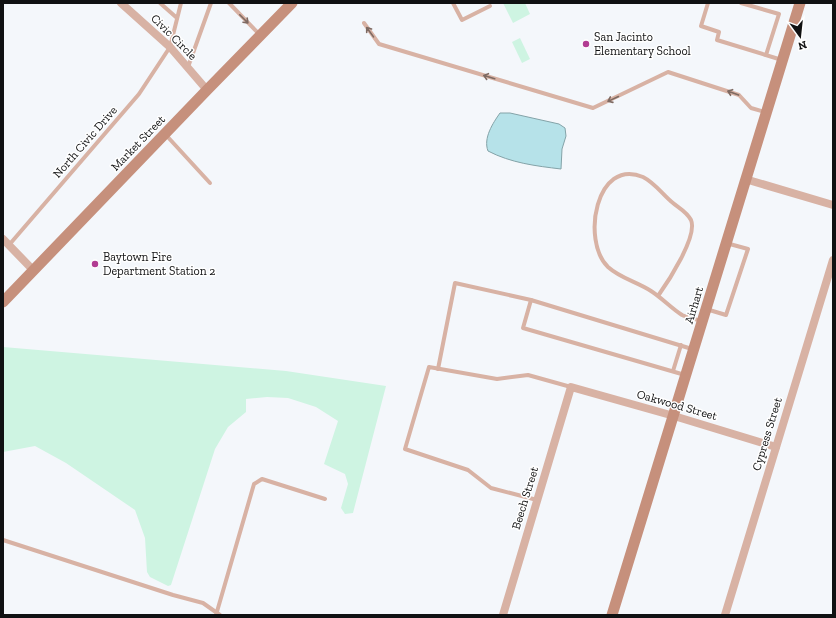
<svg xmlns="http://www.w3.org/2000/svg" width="836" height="618" font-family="'Zilla Slab',serif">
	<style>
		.green { fill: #cef4e2 }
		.water { fill: #b6e2e9; stroke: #84a3a8 }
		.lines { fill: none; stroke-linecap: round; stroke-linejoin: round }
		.lane { stroke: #d8b2a4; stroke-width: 4 }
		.street { stroke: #d8b2a4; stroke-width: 8 }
		.secondary { stroke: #c6907c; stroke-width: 11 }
		.oneway { stroke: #7e6a62 }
		.poi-dot { fill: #b23c92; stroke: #fff; stroke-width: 1.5 }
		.labels { text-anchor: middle; stroke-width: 3; stroke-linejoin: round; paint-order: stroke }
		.street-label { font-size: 12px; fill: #101112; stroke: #fff }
		.poi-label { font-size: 12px; fill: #101112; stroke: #fff; text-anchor: start }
	</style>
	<rect width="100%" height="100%" fill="#f4f7fb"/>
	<g class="green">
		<polygon points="503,3 525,3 530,14 513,23"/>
		<polygon points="520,38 530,59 522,63 512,42"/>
		<polygon points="3,347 286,371 386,386 353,513 345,514 341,508 348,484 345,474 324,464 338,421 316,407 288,398 267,397 246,399 246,412 228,427 215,449 171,585 168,586 150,577 147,572 145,538 135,510 66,463 35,446 3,452"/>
	</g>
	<path class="water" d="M500 113H510L559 124 565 128 566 136 562 149 561 169C536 166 511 163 488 151 483 138 493 123 500 113Z"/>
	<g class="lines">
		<g class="lane">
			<polyline points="160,3 177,18"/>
			<polyline points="229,3 259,34"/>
			<polyline points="453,3 462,20 490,6"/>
			<polyline points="708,3 701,26 719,32 717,40 782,60"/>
			<polyline points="741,3 779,14 766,55"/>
			<polyline points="364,23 379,44 593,108 668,72 739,95 751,108 765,112"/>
			<polyline points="188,67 211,3"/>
			<polyline points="165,134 210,183"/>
			<polyline points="9,245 139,94 170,47 181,3"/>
			<path d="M658 296C668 282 698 236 691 220 687 212 679 208 673 203 663 195 655 183 643 177 596 157 581 241 608 267 620 278 637 282 651 291 662 298 671 308 682 315 688 318 695 319 702 321"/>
			<polyline points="706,309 726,315 748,249 726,243"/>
			<polyline points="438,369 455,283 531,300"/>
			<polyline points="673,371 681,345"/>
			<polyline points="685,375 523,328 531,300 692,349"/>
			<polyline points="537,500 491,488 468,470 405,449 429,367 497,379 528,375 571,387"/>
			<polyline points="3,540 173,595 203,603 220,615"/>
			<polyline points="216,615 254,484 262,479 325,499"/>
		</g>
		<g class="street">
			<polyline points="121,3 170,47 207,90"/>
			<polyline points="745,179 833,205"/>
			<polyline points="3,239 33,270"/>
			<polyline points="503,615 571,387 674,416 776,447"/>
			<polyline points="725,615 833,260"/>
		</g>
		<g class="secondary">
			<polyline points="3,302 207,90 292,3"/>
			<path d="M612 615C676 411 736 207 800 3"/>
		</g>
	</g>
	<defs><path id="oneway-shaft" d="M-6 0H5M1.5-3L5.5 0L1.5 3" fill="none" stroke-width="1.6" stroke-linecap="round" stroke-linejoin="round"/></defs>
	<g class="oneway">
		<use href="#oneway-shaft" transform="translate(244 19) rotate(45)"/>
		<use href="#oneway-shaft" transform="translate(370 32) rotate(-126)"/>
		<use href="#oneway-shaft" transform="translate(489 77) rotate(-163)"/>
		<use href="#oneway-shaft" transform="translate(733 93) rotate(-160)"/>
		<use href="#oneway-shaft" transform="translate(613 99) rotate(155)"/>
	</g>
	<g class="poi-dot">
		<circle cx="586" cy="44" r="4"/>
		<circle cx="95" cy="264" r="4"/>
	</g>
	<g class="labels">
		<g class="street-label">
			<text transform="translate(174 37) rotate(45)" y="4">Civic Circle</text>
			<text transform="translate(85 142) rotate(-49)" y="4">North Civic Drive</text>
			<text transform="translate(138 143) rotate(-46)" y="4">Market Street</text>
			<text transform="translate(694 305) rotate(-73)" y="4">Airhart</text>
			<text transform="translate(677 405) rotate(16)" y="4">Oakwood Street</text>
			<text transform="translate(767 434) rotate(-73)" y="4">Cypress Street</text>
			<text transform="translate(525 498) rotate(-73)" y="4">Beech Street</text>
		</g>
		<g class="poi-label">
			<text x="594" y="41">San Jacinto<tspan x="594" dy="14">Elementary School</tspan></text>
			<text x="103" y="261">Baytown Fire<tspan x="103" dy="14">Department Station 2</tspan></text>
		</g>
	</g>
	<rect width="836" height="618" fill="none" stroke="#101112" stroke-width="8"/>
	<g transform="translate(800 36) rotate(165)" stroke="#ffffff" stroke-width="3" paint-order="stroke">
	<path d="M0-3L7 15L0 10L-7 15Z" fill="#101112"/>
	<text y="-6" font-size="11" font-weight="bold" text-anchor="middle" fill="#101112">N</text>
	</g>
</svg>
